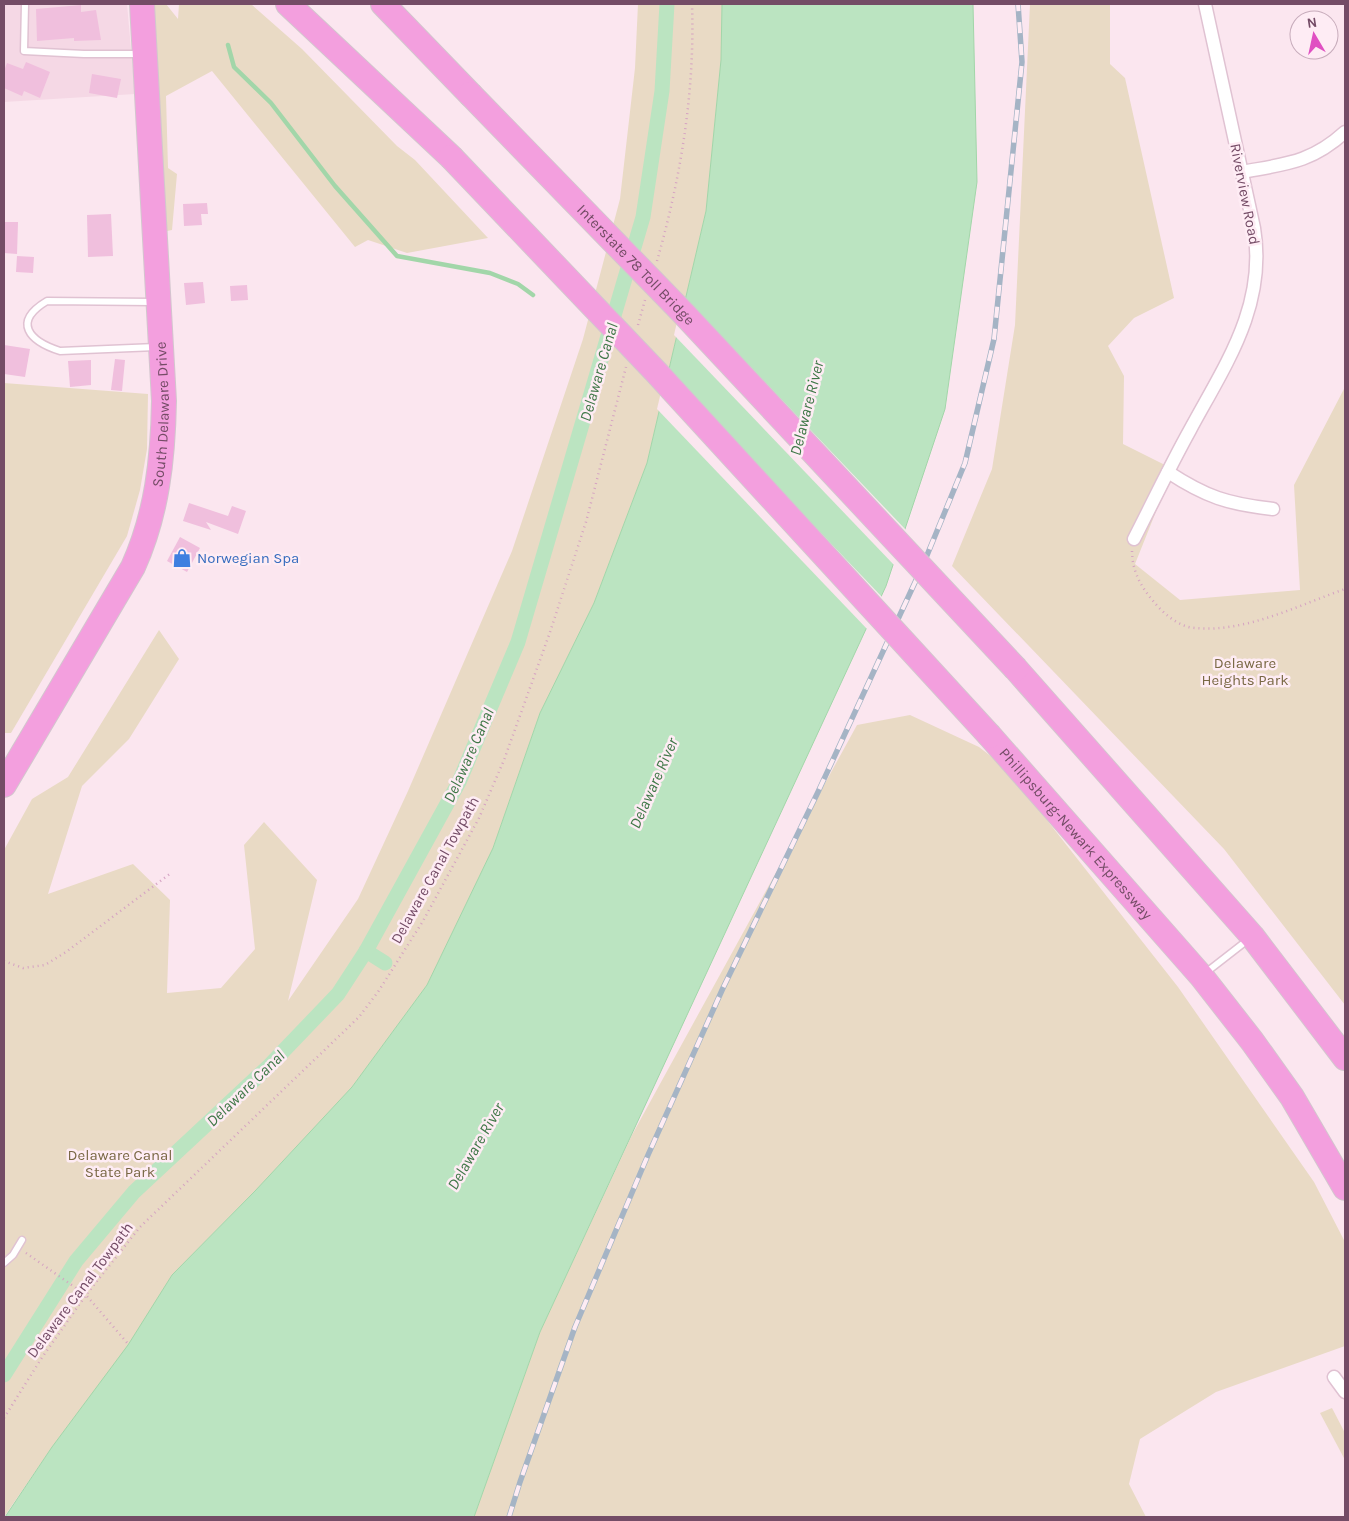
<svg xmlns="http://www.w3.org/2000/svg" width="1349" height="1521" font-family="Karla,sans-serif">
	<style>
		.residential { fill: #f5d8e5 }
		.green { fill: #e9dac5 }
		.water { fill: #bbe4c1; stroke: #a2d6a9 }
		.pier { fill: #fbe6ef }
		.lines { fill: none; stroke-linecap: round; stroke-linejoin: round }
		.stream { stroke: #a2d6a9; stroke-width: 4.5 }
		.canal { stroke: #bbe4c1; stroke-width: 15 }
		.building { fill: #f0bfdd }
		.lane-casing { stroke: #e0c2d2; stroke-width: 9 }
		.street-casing { stroke: #e0c2d2; stroke-width: 15 }
		.highway-casing { stroke: #d3c6ce; stroke-width: 26 }
		.path { stroke: #d5a2c2; stroke-width: 2.5; stroke-dasharray: 1 4; stroke-linecap: butt }
		.lane { stroke: #fff; stroke-width: 6 }
		.street { stroke: #fff; stroke-width: 12 }
		.highway { stroke: #f39fde; stroke-width: 24 }
		.rail-casing { stroke: #a5b4c5; stroke-width: 5.5 }
		.rail { stroke: #feecf4; stroke-width: 4; stroke-dasharray: 11; stroke-linecap: butt }
		.highway-bridge-casing { stroke: #d3c6ce; stroke-width: 26; stroke-linecap: butt }
		.highway-bridge { stroke: #f39fde; stroke-width: 24 }
		.labels { text-anchor: middle; stroke-width: 5; stroke-linejoin: round; paint-order: stroke }
		.street-label { font-size: 15px; fill: #744c66; stroke: #feecf4 }
		.shop-label { font-size: 15px; fill: #366cbe; stroke: #feecf4; text-anchor: start }
		.park-label { font-size: 15px; fill: #796844; stroke: #feecf4 }
		.water-label { font-size: 16px; font-style: italic; fill: #407848; stroke: #feecf4 }
	</style>
	<rect width="100%" height="100%" fill="#fbe6ef"/>
	<polygon class="residential" points="4,4 127,4 135,94 4,102"/>
	<g class="green">
		<polygon points="151,4 166,4 178,19 179,4 251,4 302,49 397,146 415,160 488,238 407,253 368,240 355,247 212,71 166,96 168,168 177,174 172,230 167,231"/>
		<polygon points="638,4 722,4 721,60 706,211 647,463 594,603 540,713 493,848 427,985 352,1087 255,1191 172,1275 129,1345 52,1447 4,1517 4,850 32,799 68,777 159,630 179,659 129,739 82,786 48,894 133,864 170,900 167,993 221,988 255,949 244,845 264,822 317,880 288,1001 358,899 408,791 512,551 583,339 620,199 635,68"/>
		<polygon points="1030,4 1110,4 1110,64 1125,78 1174,298 1134,318 1108,346 1124,376 1123,444 1173,469 1135,564 1180,600 1300,590 1294,485 1345,387 1345,1005 1224,849 952,566 992,469 1015,325"/>
		<polygon points="4,383 148,394 147,449 140,490 127,536 11,733 4,733"/>
		<polygon points="910,715 979,747 1006,768 1178,987 1314,1182 1345,1242 1345,1346 1216,1392 1140,1439 1129,1484 1146,1517 474,1517 540,1332 632,1135 857,725"/>
		<polygon points="1332,1408 1345,1433 1345,1460 1320,1413"/>
	</g>
	<polygon class="water" points="722,4 973,4 977,182 945,409 886,586 540,1332 474,1517 5,1517 52,1447 128,1345 172,1275 255,1191 352,1087 427,985 493,848 540,713 594,603 647,463 706,211 721,60"/>
	<g class="pier">
		<polygon points="683,296 907,531 895,566 674,335"/>
		<polygon points="666,371 883,598 868,630 657,409"/>
	</g>
	<g class="lines">
		<polyline class="stream" points="228,45 234,67 271,103 335,186 397,256 490,273 518,284 533,295"/>
		<g class="canal">
			<polyline points="366,951 385,963"/>
			<polyline points="4,1375 76,1261 134,1192 269,1066 338,994 366,951 459,782 518,642 643,217 662,91 667,4"/>
		</g>
	</g>
	<g class="building">
		<polygon points="81,5 81,12 96,10 101,40 74,41 74,38 37,41 36,9"/>
		<polygon points="26,62 50,72 40,98 24,91 22,96 4,88 4,71 7,63 23,69"/>
		<polygon points="92,74 121,79 117,98 89,93"/>
		<polygon points="207,203 208,214 201,214 202,225 184,226 183,204"/>
		<polygon points="111,214 113,256 88,257 87,215"/>
		<polygon points="4,222 18,222 17,254 4,253"/>
		<polygon points="17,256 34,257 33,273 16,272"/>
		<polygon points="203,282 205,303 186,305 184,283"/>
		<polygon points="247,285 248,300 231,301 230,286"/>
		<polygon points="4,345 30,349 25,377 4,374"/>
		<polygon points="115,359 125,360 122,391 111,390"/>
		<polygon points="91,360 91,385 70,387 68,361"/>
		<polygon points="189,503 228,516 232,506 246,511 238,534 206,522 211,530 183,521"/>
		<polygon points="180,537 200,548 187,572 167,561"/>
	</g>
	<g class="lines">
		<g class="lane-casing">
			<g id="lane">
				<polyline points="25,4 24,51 84,54 141,54"/>
				<path d="M153 302 47 301C12 322 29 341 60 351L156 347"/>
				<polyline points="1204,974 1249,939"/>
				<polyline points="4,1263 13,1255 22,1240"/>
			</g>
		</g>
		<g class="street-casing">
			<g id="street">
				<path d="M1242 172C1285 164 1311 163 1345 132"/>
				<path d="M1168 472C1206 497 1228 504 1273 509"/>
				<path d="M1134 539C1153 502 1170 466 1190 430 1225 365 1267 306 1254 228L1205 4"/>
				<polyline points="1334,1377 1345,1392"/>
			</g>
		</g>
		<g class="highway-casing">
			<g id="highway">
				<polyline points="288,4 451,157"/>
				<polyline points="383,4 470,94"/>
				<polyline points="1016,669 1252,936 1345,1058"/>
				<path id="s1" d="M990 736 1202 977 1252 1041 1292 1097 1345 1188"/>
				<path id="s2" d="M4 785 133 567C157 514 163 459 164 401L142 4"/>
			</g>
		</g>
		<g class="path">
			<path d="M657 261C681 177 695 91 692 4"/>
			<polyline points="638,325 645,300"/>
			<path d="M1132 551C1132 571 1141 587 1154 602 1164 614 1179 627 1195 628 1245 633 1299 605 1345 589"/>
			<polyline points="4,961 23,968 45,965 66,952 171,873"/>
			<polyline points="26,1253 86,1295 129,1345"/>
			<polyline points="4,1418 41,1359 86,1295 140,1227 359,1017 378,992 423,921 479,818 504,760 549,635 586,522 626,367"/>
		</g>
		<use href="#lane" class="lane"/>
		<use href="#street" class="street"/>
		<use href="#highway" class="highway"/>
		<g class="rail-casing">
			<polyline id="rail" points="509,1517 520,1482 575,1327 648,1155 723,988 818,792 923,565 965,463 994,339 1022,62 1018,4"/>
		</g>
		<use href="#rail" class="rail"/>
		<g class="highway-bridge-casing">
			<g id="highway-bridge">
				<path id="s3" d="M470 94 684 314 1016 669"/>
				<polyline points="451,157 656,372 990,736"/>
			</g>
		</g>
		<use href="#highway-bridge" class="highway-bridge"/>
	</g>
	<defs>
		<g id="shop-bare" transform="scale(1.5)"><path d="M-5-2.5h2.3a2.7 3.5 0 0 1 5.4 0H5L5.5 6h-11ZM-1.5-2.5h3a1.5 2.3 0 0 0-3 0Z" fill="#3f7fe0" stroke="#feecf4" stroke-width="2.5" paint-order="stroke"/></g>
	</defs>
	<g fill-rule="evenodd">
		<use href="#shop-bare" x="182" y="558"/>
	</g>
	<g class="labels">
		<g class="street-label">
			<text transform="translate(1245 194) rotate(79)" y="5">Riverview Road</text>
			<text dy="5" stroke="none"><textPath href="#s3" startOffset="238">Interstate 78 Toll Bridge</textPath></text>
			<text dy="5" stroke="none"><textPath href="#s2" startOffset="410">South Delaware Drive</textPath></text>
			<text dy="5" stroke="none"><textPath href="#s1" startOffset="130">Phillipsburg-Newark Expressway</textPath></text>
			<text transform="translate(435 870) rotate(-61)" y="5">Delaware Canal Towpath</text>
			<text transform="translate(80 1290) rotate(-53)" y="5">Delaware Canal Towpath</text>
		</g>
		<g class="shop-label">
			<text x="197" y="563">Norwegian Spa</text>
		</g>
		<g class="park-label">
			<text x="1245" y="668">Delaware<tspan x="1245" dy="17">Heights Park</tspan></text>
			<text x="120" y="1160">Delaware Canal<tspan x="120" dy="17">State Park</tspan></text>
		</g>
		<g class="water-label">
			<text transform="translate(598 372) rotate(-74)" y="6">Delaware Canal</text>
			<text transform="translate(806 408) rotate(-76)" y="6">Delaware River</text>
			<text transform="translate(468 755) rotate(-66)" y="6">Delaware Canal</text>
			<text transform="translate(653 783) rotate(-66)" y="6">Delaware River</text>
			<text transform="translate(245 1088) rotate(-44)" y="6">Delaware Canal</text>
			<text transform="translate(475 1146) rotate(-60)" y="6">Delaware River</text>
		</g>
	</g>
	<rect width="1349" height="1521" fill="none" stroke="#744c66" stroke-width="10"/>
	<g transform="translate(1314 35) rotate(351)"><circle r="24" fill="#feecf4" stroke="#c7acbb"/>
	<path d="M0-4L9 19L0 12L-9 19Z" fill="#e050c2"/>
	<text y="-8" font-size="14" font-weight="bold" text-anchor="middle" fill="#744c66">N</text>
	</g>
</svg>
